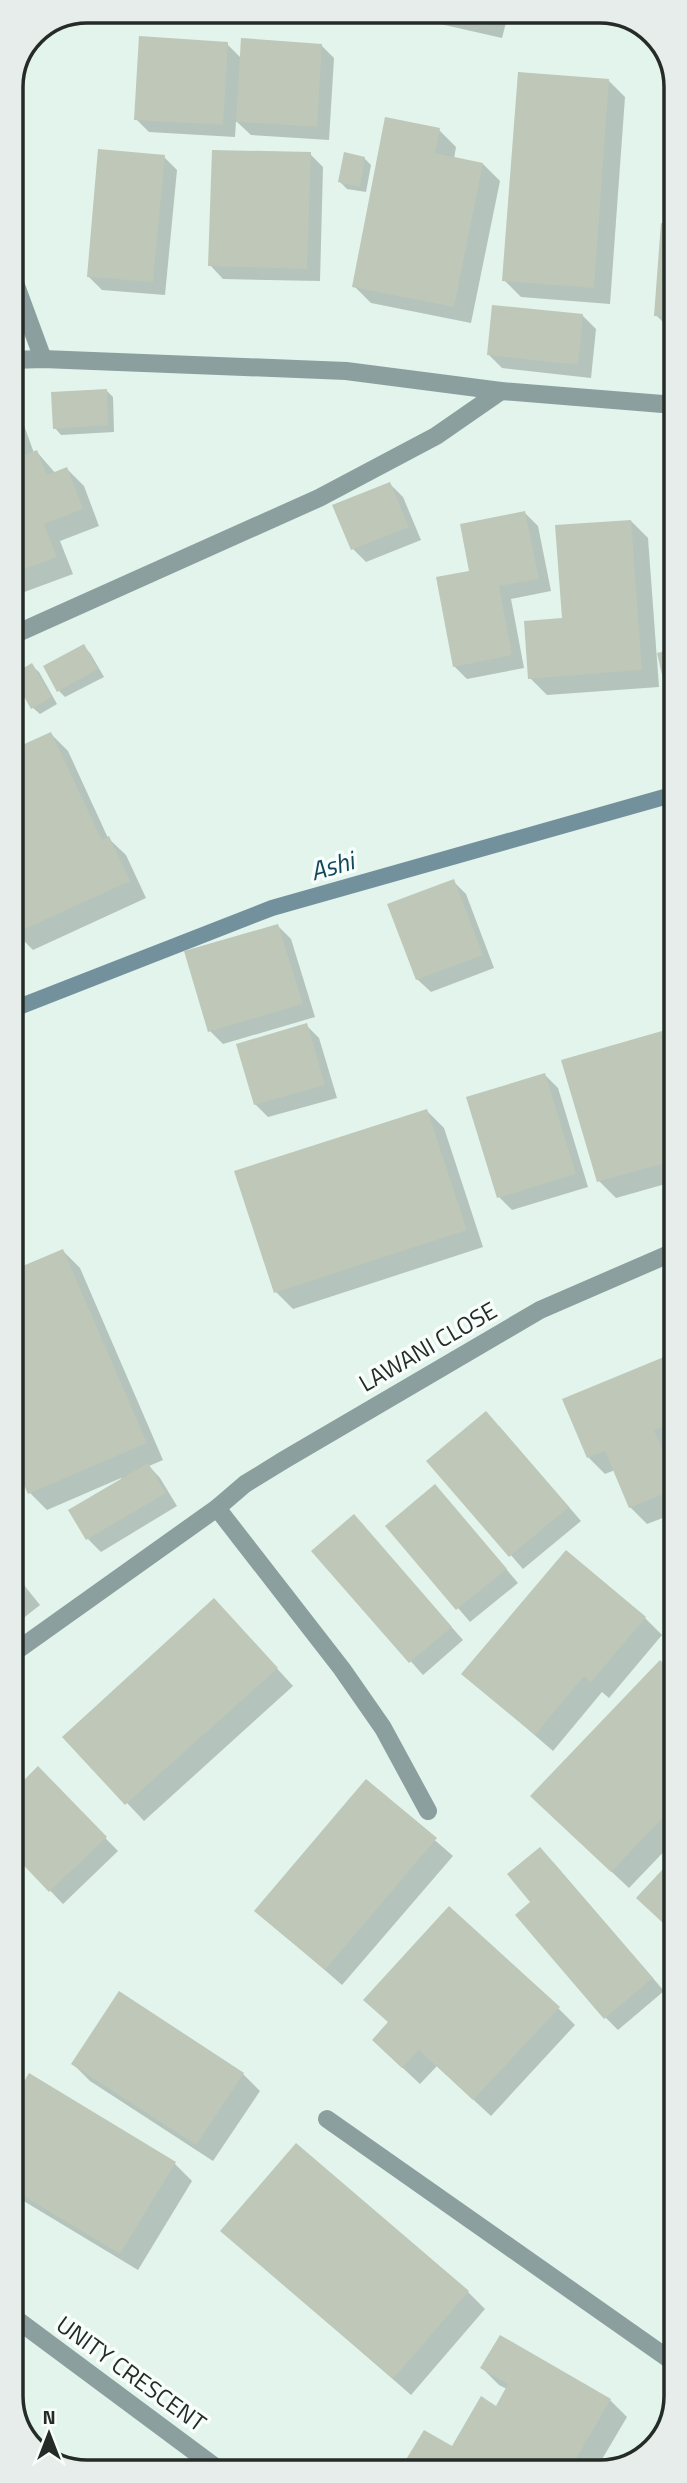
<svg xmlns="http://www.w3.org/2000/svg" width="687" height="2483" font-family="'Titillium Web',sans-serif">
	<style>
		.shadow { fill: #0003 }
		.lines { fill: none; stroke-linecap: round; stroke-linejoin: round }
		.stream { stroke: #73919d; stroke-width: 16 }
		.building { fill: #bec7b8 }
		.lane { stroke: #8b9f9f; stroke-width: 18 }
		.street { stroke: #8b9f9f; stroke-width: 18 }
		.labels { text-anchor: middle; stroke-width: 7; stroke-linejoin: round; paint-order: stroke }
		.street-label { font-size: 24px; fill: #252c28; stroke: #f7fefb }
		.water-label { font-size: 26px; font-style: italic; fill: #12475c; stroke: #f7fefb }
		.rim { fill: none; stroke: #252c28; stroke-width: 3.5 }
	</style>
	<rect width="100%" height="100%" fill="#e2f4eb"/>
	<g class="shadow">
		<polygon points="383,11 509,11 502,38"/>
		<polygon points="227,44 241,58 321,45 334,58 329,140 251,135 236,121 235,137 149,132 136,119"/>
		<polygon points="608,80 625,97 610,304 521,297 504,280"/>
		<polygon points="439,130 456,147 454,159 483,164 500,181 471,323 371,303 354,286"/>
		<polygon points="310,154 323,167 320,281 223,279 210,265"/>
		<polygon points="164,157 177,170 165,295 102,290 89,277"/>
		<polygon points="364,158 371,165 366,192 347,189 340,182"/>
		<polygon points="663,224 675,225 675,349 671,344 672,331 656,315"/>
		<polygon points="583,316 596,329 591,378 502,368 489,355"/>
		<polygon points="106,390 113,397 114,432 61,435 55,428"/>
		<polygon points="11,409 22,420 34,453 37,452 56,474 67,469 84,486 99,526 60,541 73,574 11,597"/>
		<polygon points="390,484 403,497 421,540 366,562 353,549 335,506"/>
		<polygon points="525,513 538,526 551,591 511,599 524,668 467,679 454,666 471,572"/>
		<polygon points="631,521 648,538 659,687 547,695 530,678 564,620"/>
		<polygon points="83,646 90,653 104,677 65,697 59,691"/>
		<polygon points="675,651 675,697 674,698 667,691 659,654"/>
		<polygon points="32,666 39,672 57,704 40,714 33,708"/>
		<polygon points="51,734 68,751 108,838 126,855 146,898 33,950 16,933 11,923 11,752"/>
		<polygon points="453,881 466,894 494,968 431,992 417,979"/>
		<polygon points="278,926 291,939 315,1017 223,1044 210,1031 187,952"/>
		<polygon points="306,1025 319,1038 337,1098 268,1117 255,1104"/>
		<polygon points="676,1029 676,1181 616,1198 599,1181"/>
		<polygon points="545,1075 558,1088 588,1187 512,1210 499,1197"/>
		<polygon points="427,1111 444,1128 483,1247 293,1309 276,1292"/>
		<polygon points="63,1251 80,1268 163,1460 149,1466 160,1478 177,1506 101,1552 88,1539 122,1480 121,1478 47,1510 30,1493 20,1472 18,1473 11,1467 11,1273"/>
		<polygon points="676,1354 676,1445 670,1448 676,1461 676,1513 647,1524 630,1507 615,1470 605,1474 588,1457"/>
		<polygon points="499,1426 581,1521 523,1569 429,1461"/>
		<polygon points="448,1500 518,1583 470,1622 388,1526"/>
		<polygon points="366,1530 463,1640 423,1675 313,1551"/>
		<polygon points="11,1569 40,1605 12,1627"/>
		<polygon points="231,1618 293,1686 144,1821 65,1737"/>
		<polygon points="645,1618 662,1635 609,1698 602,1692 553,1751 464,1674"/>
		<polygon points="660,1662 676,1677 676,1839 629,1888 549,1813"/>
		<polygon points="38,1769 118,1851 63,1904 12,1851 12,1794"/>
		<polygon points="367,1781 453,1856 342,1985 257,1911"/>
		<polygon points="553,1862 664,1991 618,2030 605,2017"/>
		<polygon points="558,2008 575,2025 491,2116 437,2066 420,2084 391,2057"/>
		<polygon points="12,2013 20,2022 12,2034"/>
		<polygon points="73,2064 243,2074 260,2091 213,2161 90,2081"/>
		<polygon points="29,2076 175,2164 192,2181 138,2270 12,2194 12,2105"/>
		<polygon points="223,2231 468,2292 485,2309 411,2395"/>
		<polygon points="482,2368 610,2400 627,2417 595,2471 401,2471 424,2432 452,2448 497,2408 507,2389 499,2385"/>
	</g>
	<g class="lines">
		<polyline class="stream" points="11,1010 272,908 675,794"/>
	</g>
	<g class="building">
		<polygon points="427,11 493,11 489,26"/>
		<polygon points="139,36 228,42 223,125 134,120"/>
		<polygon points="241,38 322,44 317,127 236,122"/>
		<polygon points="518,72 609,79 594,288 502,281"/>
		<polygon points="385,117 440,128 435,153 483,163 454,307 352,287"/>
		<polygon points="98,149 165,155 153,282 87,277"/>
		<polygon points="212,150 311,152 307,269 208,266"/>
		<polygon points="344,152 365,157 360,187 338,182"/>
		<polygon points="661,223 675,223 675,345 669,345 671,317 654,316"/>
		<polygon points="492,305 583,314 578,365 487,355"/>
		<polygon points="107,389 108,425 53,429 51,392"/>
		<polygon points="11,416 25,455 37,450 47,475 67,467 83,509 44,524 57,557 11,574"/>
		<polygon points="390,482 409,527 351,550 332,505"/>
		<polygon points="525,511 539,579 499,586 512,655 453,667 436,577 469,571 460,524"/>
		<polygon points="631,520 642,670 528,679 524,621 562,618 555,525"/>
		<polygon points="84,644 98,669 57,692 43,666"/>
		<polygon points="675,649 675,689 666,692 657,653"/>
		<polygon points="32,663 52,697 31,709 12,675"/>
		<polygon points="51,732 102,840 109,836 130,881 14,934 11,927 11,750"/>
		<polygon points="454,879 483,955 416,980 387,904"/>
		<polygon points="278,924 303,1004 208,1032 184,951"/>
		<polygon points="307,1023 325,1085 254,1105 236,1044"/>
		<polygon points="676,1027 676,1160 597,1182 561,1060"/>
		<polygon points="545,1073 576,1174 497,1198 466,1097"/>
		<polygon points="427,1109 467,1230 274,1293 234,1171"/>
		<polygon points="63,1249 147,1443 28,1494 11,1456 11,1352 14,1351 11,1347 11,1271"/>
		<polygon points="676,1352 676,1431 672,1423 654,1430 676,1482 676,1489 629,1508 605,1451 587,1458 562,1399"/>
		<polygon points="486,1411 569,1507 509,1557 426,1461"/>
		<polygon points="148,1463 166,1493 86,1540 68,1510"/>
		<polygon points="435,1484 507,1569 456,1610 385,1526"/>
		<polygon points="354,1514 452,1627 409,1663 311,1551"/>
		<polygon points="566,1550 646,1617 591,1682 584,1676 535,1735 461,1674"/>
		<polygon points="11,1570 28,1591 12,1604 12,1591"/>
		<polygon points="214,1598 278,1668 125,1805 62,1737"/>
		<polygon points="660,1660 676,1675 676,1804 611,1872 530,1796"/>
		<polygon points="38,1766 107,1837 49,1892 12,1853 12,1792"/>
		<polygon points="366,1779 437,1838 325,1970 254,1911"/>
		<polygon points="540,1847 653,1978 604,2019 515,1915 530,1902 507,1874"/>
		<polygon points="676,1855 676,1935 636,1898"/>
		<polygon points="449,1906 560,2007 473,2100 419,2050 402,2068 372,2040 388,2022 363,2000"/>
		<polygon points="119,1991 244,2073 196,2145 71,2064"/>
		<polygon points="29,2073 176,2162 120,2254 12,2189 12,2102"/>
		<polygon points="296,2143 469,2291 393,2379 220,2231"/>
		<polygon points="500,2335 611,2399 569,2471 399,2471 424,2430 452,2446 481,2396 496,2406 508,2384 480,2368"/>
	</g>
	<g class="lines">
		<polyline class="lane" points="327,2119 676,2364"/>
		<g class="street">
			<polyline points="11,272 43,359"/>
			<polyline points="11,360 43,359 346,371 501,391 675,405"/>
			<polyline points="11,636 319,498 436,436 501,391"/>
			<polyline points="217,1508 342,1669 383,1728 428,1811"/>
			<polyline points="12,1654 217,1508 245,1484 284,1460 540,1310 676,1251"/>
			<polyline points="12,2316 222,2472"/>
		</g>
	</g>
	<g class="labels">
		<g class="street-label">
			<text transform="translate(428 1347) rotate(-30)" y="8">LAWANI CLOSE</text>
			<text transform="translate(131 2374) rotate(36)" y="8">UNITY CRESCENT</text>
		</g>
		<g class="water-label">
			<text transform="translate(332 866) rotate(-16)" y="9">Ashi</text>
		</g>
	</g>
	<path d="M0 0H687V2483H0ZM87 23H600A64 64 0 0 1 664 87V2396A64 64 0 0 1 600 2460H87A64 64 0 0 1 23 2396V87A64 64 0 0 1 87 23Z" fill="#e6edea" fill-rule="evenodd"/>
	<path class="rim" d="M87 23H600A64 64 0 0 1 664 87V2396A64 64 0 0 1 600 2460H87A64 64 0 0 1 23 2396V87A64 64 0 0 1 87 23Z"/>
	<g transform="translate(49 2434)" stroke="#f7fefb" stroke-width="5" paint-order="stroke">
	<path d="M0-5L12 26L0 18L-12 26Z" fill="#252c28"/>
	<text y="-10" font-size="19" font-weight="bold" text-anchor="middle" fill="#252c28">N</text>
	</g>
</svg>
